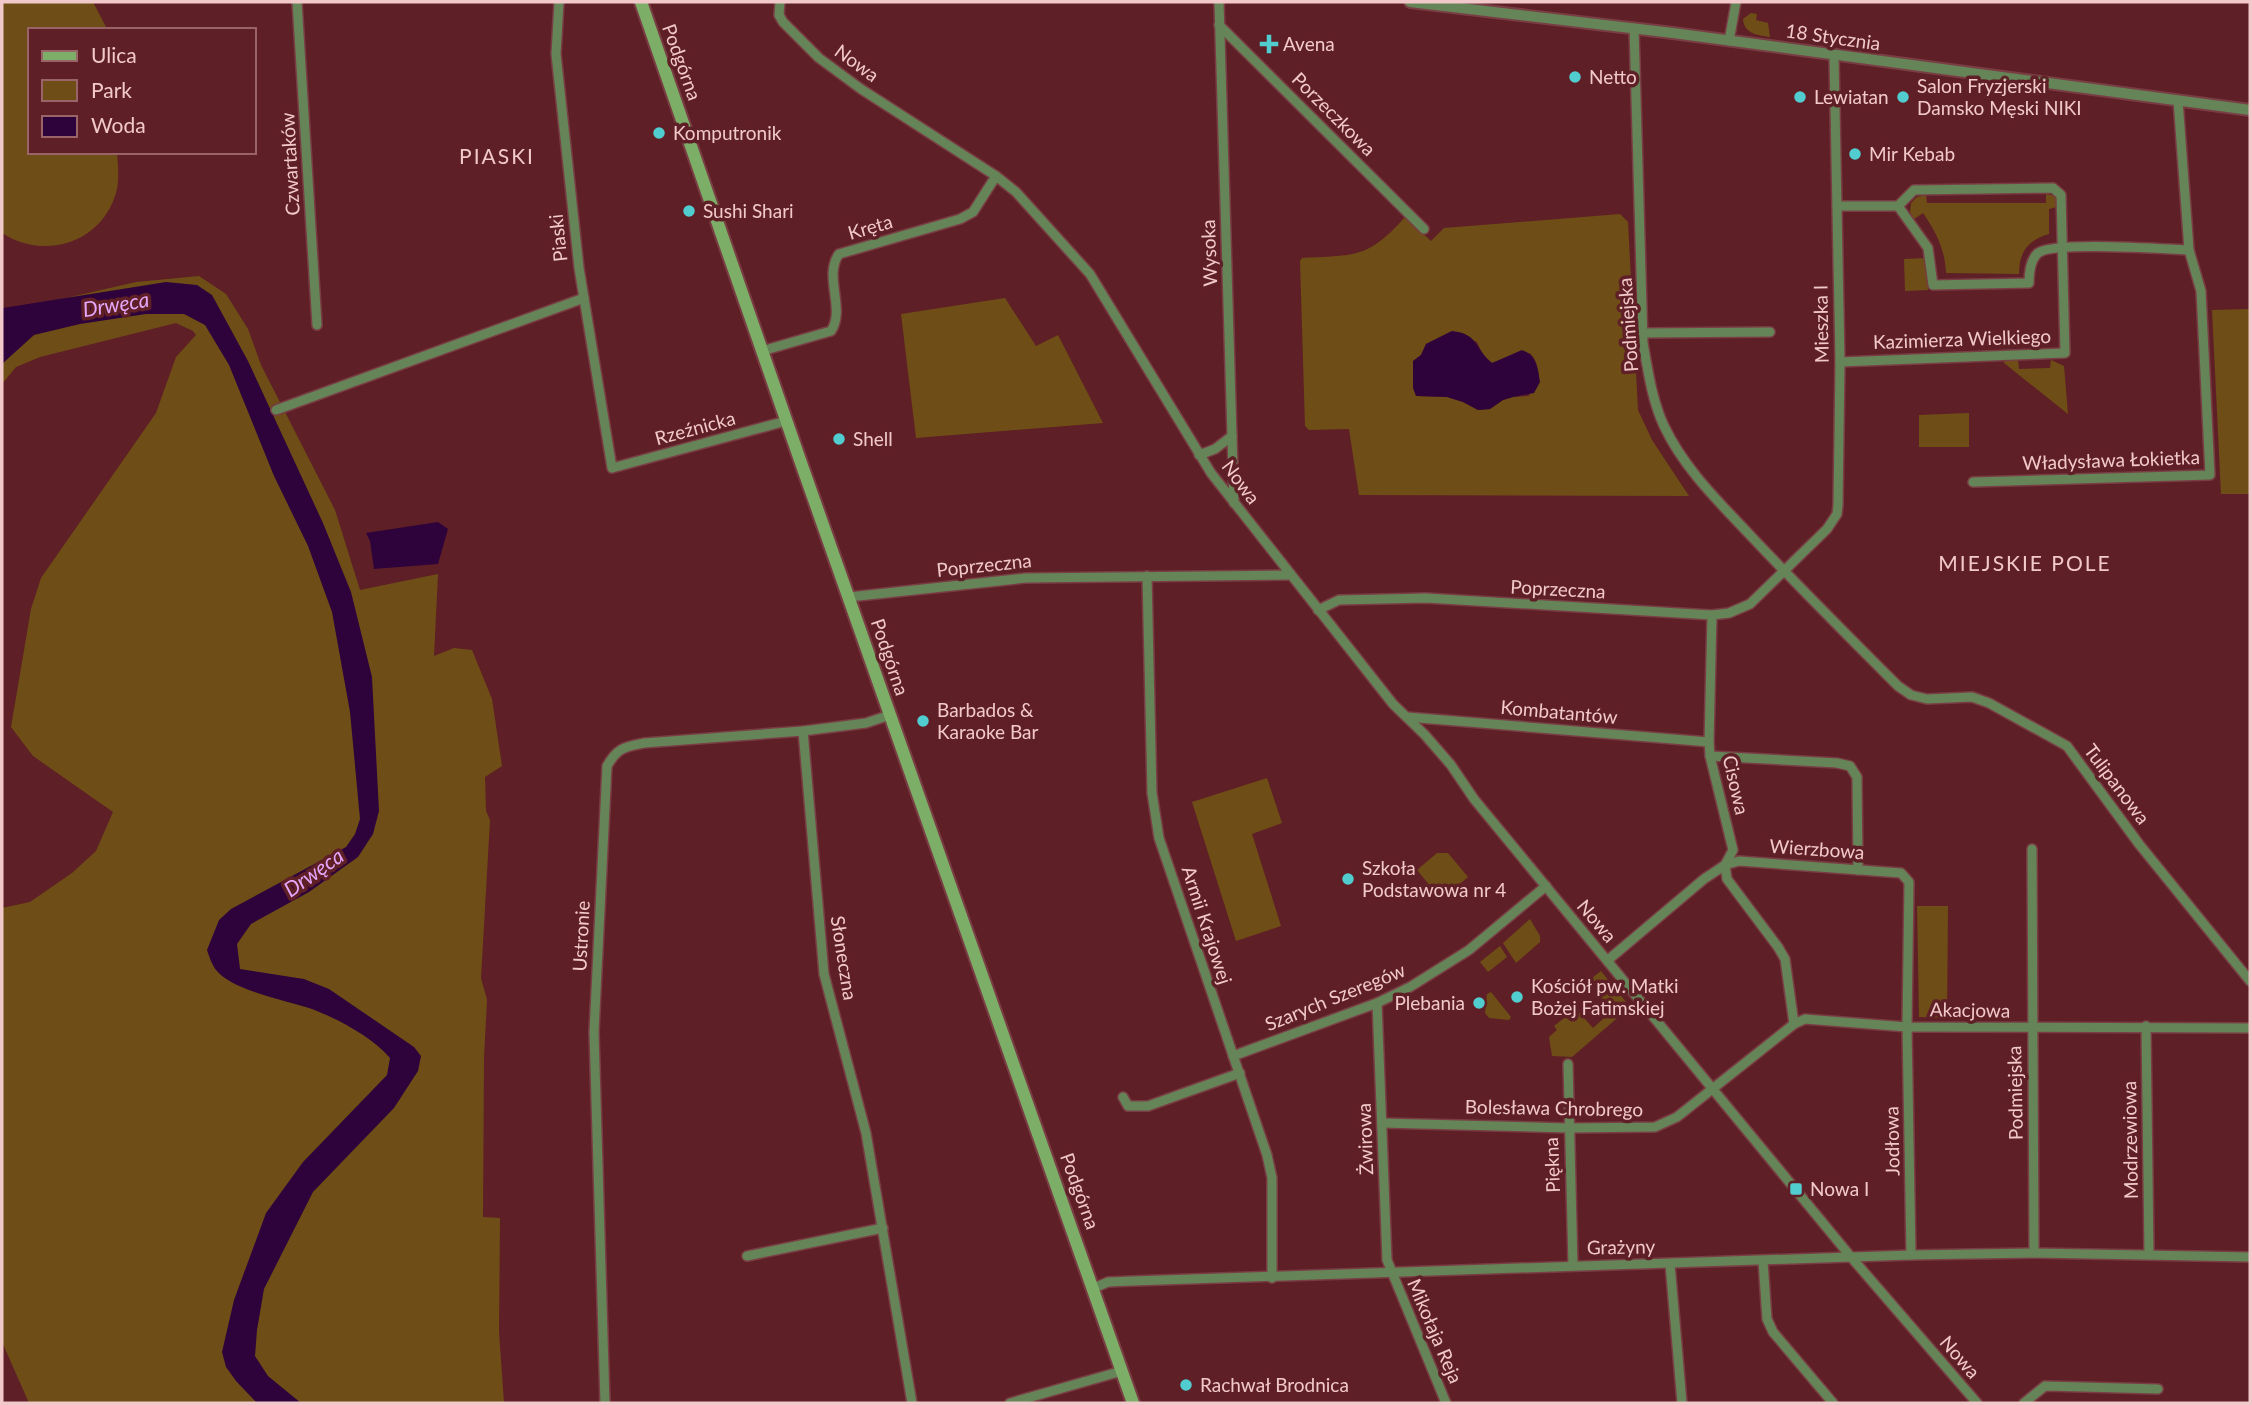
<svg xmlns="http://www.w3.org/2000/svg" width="2252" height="1405" font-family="Lato,sans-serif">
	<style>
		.green { fill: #6e4e16; fill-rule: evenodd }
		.water { fill: #2e033b }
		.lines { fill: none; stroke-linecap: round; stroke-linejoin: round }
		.minor-casing { stroke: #793e44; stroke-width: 12 }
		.tertiary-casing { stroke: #793e44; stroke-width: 14 }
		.secondary-casing { stroke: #793e44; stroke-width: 16 }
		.minor { stroke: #658458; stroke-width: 9 }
		.tertiary { stroke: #658458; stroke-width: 10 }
		.secondary { stroke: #7dae68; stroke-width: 12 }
		.poi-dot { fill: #52cdcf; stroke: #5f1f26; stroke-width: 2.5 }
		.labels { text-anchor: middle; stroke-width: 7; stroke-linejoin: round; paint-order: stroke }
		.street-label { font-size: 19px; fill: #f2c9ca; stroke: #5f1f26 }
		.poi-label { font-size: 19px; fill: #f2c9ca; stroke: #5f1f26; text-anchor: start }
		.neighbourhood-label { font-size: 21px; letter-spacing: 2px; fill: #f2c9ca; stroke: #5f1f26 }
		.water-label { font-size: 21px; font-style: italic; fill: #e5a7fc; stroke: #5f1f26 }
	</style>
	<rect width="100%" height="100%" fill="#5f1f26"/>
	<g class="green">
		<path d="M2 2H93L107 29 30 30V152H117C118 167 120 182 115 196 99 244 43 260 2 233Z"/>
		<path d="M1751 13 1757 14 1756 20 1768 23 1770 37C1758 35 1744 34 1743 19Z"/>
		<path d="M2046 194 2056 196 2057 207 2049 209V234C2028 240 2019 252 2019 274L1946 273C1945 249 1936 232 1923 213L1914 219 1910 212 1911 203 1917 197 1926 195 1927 203H2046Z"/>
		<path d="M1620 214 1628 222 1638 410 1652 440 1689 496 1359 495 1349 429 1309 430 1305 426 1300 261 1302 258C1355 255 1368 259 1405 217L1431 241 1444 228ZM1452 331 1477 342 1483 355 1492 363 1530 353C1543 367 1535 380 1529 396L1513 397 1503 400 1490 409 1478 410 1463 402 1447 397 1417 396 1413 361 1421 355 1426 344Z"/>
		<polygon points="1926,258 1928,290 1905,291 1904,259"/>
		<polygon points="199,276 226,294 248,329 261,365 335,510 360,590 438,574 434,656 454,648 472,650 492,699 502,766 485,777 486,811 490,820 481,978 487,1000 484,1057 483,1217 500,1218 499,1332 504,1403 29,1403 2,1342 2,908 30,902 72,873 96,851 113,812 33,756 11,727 31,609 41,578 156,413 176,357 196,335 193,331 176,323 40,357 16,367 2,384 2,325 7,320 62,299 136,282"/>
		<polygon points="1005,298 1036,346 1058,335 1103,423 916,438 901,314"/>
		<polygon points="2250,309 2250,494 2221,494 2212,310"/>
		<polygon points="2018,360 2019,369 2050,368 2051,360 2064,366 2068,414 2004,363 2004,361"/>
		<polygon points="1969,413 1969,447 1919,447 1919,415"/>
		<polygon points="1267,778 1282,823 1252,834 1281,926 1236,941 1192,802"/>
		<polygon points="1437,853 1448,853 1468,877 1450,892 1444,887 1436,893 1417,870"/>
		<polygon points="1917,906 1948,906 1947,1018 1919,1017"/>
		<polygon points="1530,919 1540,936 1540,942 1516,963 1503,943"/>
		<polygon points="1500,946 1507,957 1488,972 1480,962"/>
		<polygon points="1601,971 1630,1007 1572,1057 1552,1056 1549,1037 1557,1030 1554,1026 1576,1009 1593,1028 1612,1011 1588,981"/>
		<polygon points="1491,992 1511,1017 1509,1020 1489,1018 1485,1013 1487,994"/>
	</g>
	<g class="water">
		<path d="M166 282 197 285 212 295 248 361 323 523 351 592 372 677 379 811 373 834 358 857 309 892 251 924 237 944 240 969 304 979 329 989 414 1047 421 1056 418 1071 394 1108 313 1192 264 1289 257 1330 255 1356 268 1376 301 1403H257L236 1381 226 1367 222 1352 234 1300 266 1213 303 1162 387 1075 390 1058C372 1037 338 1019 312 1009 288 1001 231 990 216 970 212 965 209 956 207 950L219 920 231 909 346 847 355 834 360 819 350 712 332 612 308 546 274 476 229 365 205 325 184 314H146L80 324 34 335 2 364 3 308Z"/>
		<path d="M1452 331C1479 334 1474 348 1492 363L1522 350C1537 356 1538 368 1540 382L1534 393 1513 397 1503 400 1490 409 1478 410 1463 402 1447 397 1416 396 1413 388V361L1421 355 1426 344Z"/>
		<polygon points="438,522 448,529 438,564 374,569 370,541 366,533"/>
	</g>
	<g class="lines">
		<g class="minor-casing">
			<g id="minor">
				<polyline points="297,2 317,325"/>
				<polyline points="559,2 556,54 579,268 612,468 786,421"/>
				<polyline points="780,2 779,15 783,22 819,58 861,89 996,176 1016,192 1090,274 1211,473 1393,704 1425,735 1451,765 1474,799 1851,1257 1977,1403"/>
				<polyline points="1219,2 1234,503"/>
				<polyline points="1219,25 1424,229"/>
				<path d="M1634 28 1643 343C1648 371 1652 400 1664 426 1684 468 1717 500 1749 534 1798 586 1848 636 1898 686L1911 695 1927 699 1972 697 1989 703 2067 746 2139 844 2250 981"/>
				<polyline points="1729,41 1736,2"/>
				<polyline points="1837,206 1898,206 1914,190 2053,188 2061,195 2065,353 1840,362"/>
				<path d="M1898 206 1928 248 1933 285 2029 283C2029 273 2030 260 2038 253 2053 241 2164 249 2189 250"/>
				<polyline points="1642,333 1770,332"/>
				<path d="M762 351 831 331C846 309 823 276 839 254L960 219 973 212 996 176"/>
				<polyline points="276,410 584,298"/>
				<polyline points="1199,455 1215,449 1232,436"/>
				<polyline points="1973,482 2210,475 2201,291 2189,250 2178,100"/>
				<polyline points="1147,576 1152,793 1159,838 1267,1155 1272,1178 1272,1278"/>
				<polyline points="849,597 1026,578 1291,575"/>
				<polyline points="1318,610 1339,600 1426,598 1712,615 1729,613 1750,604 1827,529 1837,514 1838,505 1840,362 1834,56"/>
				<polyline points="1712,615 1709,742 1710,756 1733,850 1725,865 1727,879 1778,947 1785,959 1794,1024"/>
				<polyline points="1407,717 1709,742"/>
				<polyline points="803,731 824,974 866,1133 912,1403"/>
				<polyline points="1710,756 1837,763 1850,766 1857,777 1858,870"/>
				<polyline points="2032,849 2034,1253"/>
				<polyline points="1608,960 1704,879 1725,865 1739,861 1901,873 1909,882 1907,1027 1911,1255"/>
				<polyline points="1377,1003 1387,1260 1446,1403"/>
				<polyline points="2146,1026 2149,1254"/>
				<polyline points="1233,1056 1377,1003 1410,987 1469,950 1546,886"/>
				<polyline points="1568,1064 1573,1266"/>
				<polyline points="1123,1097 1128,1106 1148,1106 1240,1073"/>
				<polyline points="1382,1123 1569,1128 1655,1127 1677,1117 1794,1024 1805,1019 1907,1027 2250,1028"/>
				<polyline points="747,1256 883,1228"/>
				<polyline points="1763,1261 1767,1319 1773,1332 1833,1403"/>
				<polyline points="1670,1264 1682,1403"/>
				<polyline points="1094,1288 1108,1282 1132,1281 1911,1255 2034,1253 2250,1257"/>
				<path d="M605 1403 594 1032 607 766C618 747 625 747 644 743L803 731 866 723 890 715"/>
				<polyline points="1010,1403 1122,1371"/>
				<polyline points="2024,1403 2045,1386 2158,1389"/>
			</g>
		</g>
		<g class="tertiary-casing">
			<polyline id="tertiary" points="1410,2 1673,33 2250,110"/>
		</g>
		<g class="secondary-casing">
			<polyline id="secondary" points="641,2 800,460 1133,1403"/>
		</g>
		<use href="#minor" class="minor"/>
		<use href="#tertiary" class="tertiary"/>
		<use href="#secondary" class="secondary"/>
	</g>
	<g class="poi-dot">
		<path d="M1265.5 33.5h7v7h7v7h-7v7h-7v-7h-7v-7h7z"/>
		<circle cx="1575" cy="77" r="7"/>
		<circle cx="1800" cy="97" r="7"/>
		<circle cx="1903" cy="97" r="7"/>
		<circle cx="659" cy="133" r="7"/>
		<circle cx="1855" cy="154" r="7"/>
		<circle cx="689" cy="211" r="7"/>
		<circle cx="839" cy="439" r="7"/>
		<circle cx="923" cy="721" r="7"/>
		<circle cx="1348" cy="879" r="7"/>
		<circle cx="1517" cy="997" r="7"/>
		<circle cx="1479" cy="1003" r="7"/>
		<rect x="1789" y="1182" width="14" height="14" rx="3.5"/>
		<circle cx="1186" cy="1385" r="7"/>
	</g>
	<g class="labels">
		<g class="street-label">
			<text transform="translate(1833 37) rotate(8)" y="7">18 Stycznia</text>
			<text transform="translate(682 62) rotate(70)" y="7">Podgórna</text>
			<text transform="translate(857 63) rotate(36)" y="7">Nowa</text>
			<text transform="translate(1334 114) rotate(45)" y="7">Porzeczkowa</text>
			<text transform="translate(290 164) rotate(-93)" y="7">Czwartaków</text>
			<text transform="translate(870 227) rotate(-16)" y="7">Kręta</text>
			<text transform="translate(558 238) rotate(-96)" y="7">Piaski</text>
			<text transform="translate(1209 253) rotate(-92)" y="7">Wysoka</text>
			<text transform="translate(1821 324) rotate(-91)" y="7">Mieszka I</text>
			<text transform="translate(1628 325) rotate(-94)" y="7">Podmiejska</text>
			<text transform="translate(1962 339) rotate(-2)" y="7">Kazimierza Wielkiego</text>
			<text transform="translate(695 428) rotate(-15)" y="7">Rzeźnicka</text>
			<text transform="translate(2111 460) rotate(-2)" y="7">Władysława Łokietka</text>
			<text transform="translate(1241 482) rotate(53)" y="7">Nowa</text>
			<text transform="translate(984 565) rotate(-6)" y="7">Poprzeczna</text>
			<text transform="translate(1558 589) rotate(3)" y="7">Poprzeczna</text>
			<text transform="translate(890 657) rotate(71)" y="7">Podgórna</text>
			<text transform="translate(1559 712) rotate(5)" y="7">Kombatantów</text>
			<text transform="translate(2117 784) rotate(53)" y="7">Tulipanowa</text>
			<text transform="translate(1736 785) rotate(77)" y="7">Cisowa</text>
			<text transform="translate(1817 849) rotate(4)" y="7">Wierzbowa</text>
			<text transform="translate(1597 921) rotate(50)" y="7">Nowa</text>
			<text transform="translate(1207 925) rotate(72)" y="7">Armii Krajowej</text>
			<text transform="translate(581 936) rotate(-87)" y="7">Ustronie</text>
			<text transform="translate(844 958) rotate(81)" y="7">Słoneczna</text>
			<text transform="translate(1335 997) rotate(-22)" y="7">Szarych Szeregów</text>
			<text transform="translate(1970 1010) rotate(1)" y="7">Akacjowa</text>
			<text transform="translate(2015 1093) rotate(-91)" y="7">Podmiejska</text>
			<text transform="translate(1554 1108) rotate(1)" y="7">Bolesława Chrobrego</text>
			<text transform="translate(1365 1139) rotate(-92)" y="7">Żwirowa</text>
			<text transform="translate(2130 1140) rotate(-91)" y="7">Modrzewiowa</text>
			<text transform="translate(1892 1141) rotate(-91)" y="7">Jodłowa</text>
			<text transform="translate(1552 1165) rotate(-92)" y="7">Piękna</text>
			<text transform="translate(1080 1191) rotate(70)" y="7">Podgórna</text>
			<text transform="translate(1621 1247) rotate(-1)" y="7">Grażyny</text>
			<text transform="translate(1435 1331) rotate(67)" y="7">Mikołaja Reja</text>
			<text transform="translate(1960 1357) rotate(49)" y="7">Nowa</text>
		</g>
		<g class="poi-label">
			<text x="1283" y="51">Avena</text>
			<text x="1589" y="84">Netto</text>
			<text x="1917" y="93">Salon Fryzjerski<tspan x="1917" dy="22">Damsko Męski NIKI</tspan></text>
			<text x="1814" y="104">Lewiatan</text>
			<text x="673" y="140">Komputronik</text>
			<text x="1869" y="161">Mir Kebab</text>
			<text x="703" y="218">Sushi Shari</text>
			<text x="853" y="446">Shell</text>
			<text x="937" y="717">Barbados &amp;<tspan x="937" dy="22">Karaoke Bar</tspan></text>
			<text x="1362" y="875">Szkoła<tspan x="1362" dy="22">Podstawowa nr 4</tspan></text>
			<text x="1531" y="993">Kościół pw. Matki<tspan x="1531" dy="22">Bożej Fatimskiej</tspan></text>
			<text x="1465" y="1010" text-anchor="end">Plebania</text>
			<text x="1810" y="1196">Nowa I</text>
			<text x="1200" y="1392">Rachwał Brodnica</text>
		</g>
		<g class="neighbourhood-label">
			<text x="497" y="164">PIASKI</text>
			<text x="2025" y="571">MIEJSKIE POLE</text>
		</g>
		<g class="water-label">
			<text transform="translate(116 305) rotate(-9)" y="7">Drwęca</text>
			<text transform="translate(314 873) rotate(-35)" y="7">Drwęca</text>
		</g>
	</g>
	<rect width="2252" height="1405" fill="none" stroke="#f2c9ca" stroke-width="7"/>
	<rect x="28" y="28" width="228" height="126" fill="#5f1f26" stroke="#9a6368" stroke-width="2"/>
	<rect x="42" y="51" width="35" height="10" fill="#7dae68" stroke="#9a6368" stroke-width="2"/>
	<text x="91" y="63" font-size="21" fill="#f2c9ca">Ulica</text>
	<rect x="42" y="80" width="35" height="21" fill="#6e4e16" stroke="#9a6368" stroke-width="2"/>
	<text x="91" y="98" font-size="21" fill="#f2c9ca">Park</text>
	<rect x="42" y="116" width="35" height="21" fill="#2e033b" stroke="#9a6368" stroke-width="2"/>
	<text x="91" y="133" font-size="21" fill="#f2c9ca">Woda</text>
</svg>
